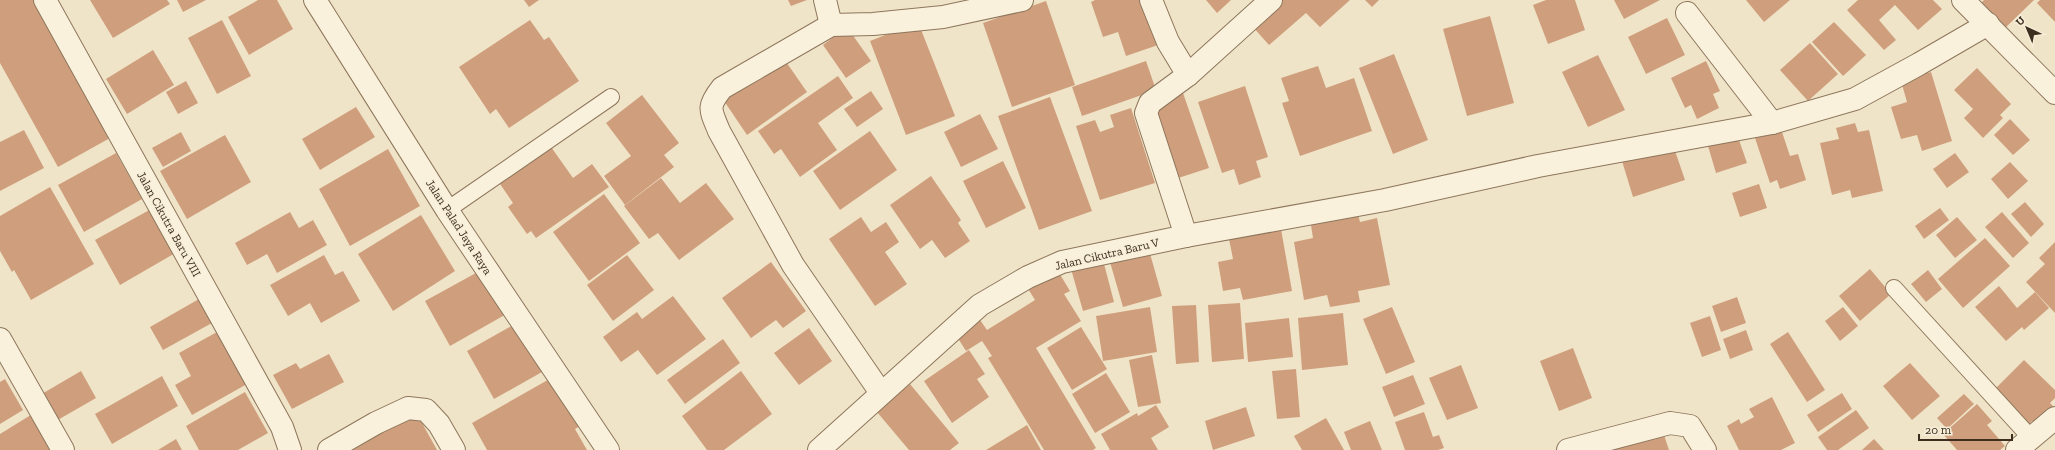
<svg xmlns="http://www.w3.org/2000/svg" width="2055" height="450" font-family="'Zilla Slab',serif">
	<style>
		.building { fill: #cf9f7d }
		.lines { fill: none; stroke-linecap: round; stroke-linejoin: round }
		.lane-casing { stroke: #8d765c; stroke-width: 18 }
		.street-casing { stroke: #8d765c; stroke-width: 24 }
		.lane { stroke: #faf1dc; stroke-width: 16 }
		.street { stroke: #faf1dc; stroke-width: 22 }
		.labels { text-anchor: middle; stroke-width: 3; stroke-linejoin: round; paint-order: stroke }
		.street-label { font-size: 12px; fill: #3d2e20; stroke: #f7eed8 }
	</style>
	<rect width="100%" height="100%" fill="#f0e4c8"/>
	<g class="building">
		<polygon points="0,0 39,0 110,138 58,167 0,63"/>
		<polygon points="90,0 167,0 170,4 113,38"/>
		<polygon points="177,0 206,0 183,12"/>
		<polygon points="258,0 277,0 293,29 249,55 228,17"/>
		<polygon points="524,0 539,0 529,7"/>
		<polygon points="788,0 807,0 791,6"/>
		<polygon points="1095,0 1144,0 1161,44 1126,56 1118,32 1103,37 1091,2"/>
		<polygon points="1206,0 1231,0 1217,13"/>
		<polygon points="1280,0 1350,0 1320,27 1306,13 1269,45 1252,26"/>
		<polygon points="1365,0 1379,0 1372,7"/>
		<polygon points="1546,0 1575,0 1585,30 1548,44 1533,5"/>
		<polygon points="1614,0 1660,0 1624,19"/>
		<polygon points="1746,0 1790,0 1764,22"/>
		<polygon points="1858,0 1933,0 1942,9 1918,30 1895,5 1879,20 1896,40 1884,50 1847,10"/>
		<polygon points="1984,0 2034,0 2003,30 1979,5"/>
		<polygon points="2040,0 2055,0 2055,22 2037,3"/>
		<polygon points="1046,1 1075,85 1012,107 983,23"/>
		<polygon points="1490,16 1514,103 1467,116 1443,29"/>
		<polygon points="1667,18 1685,55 1646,74 1628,37"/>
		<polygon points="222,20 251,76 217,94 188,38"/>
		<polygon points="530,20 544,40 549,37 579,81 509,128 496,109 490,114 459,67"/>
		<polygon points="918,22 955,116 906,135 870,41"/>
		<polygon points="1834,22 1866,55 1843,76 1812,42"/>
		<polygon points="847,27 871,61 846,78 823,45"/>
		<polygon points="1810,43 1838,74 1808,101 1780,70"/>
		<polygon points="153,50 174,85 127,114 106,79"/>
		<polygon points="1394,54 1428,140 1393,154 1359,68"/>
		<polygon points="1598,55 1625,110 1588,127 1562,72"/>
		<polygon points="782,56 807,92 747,135 722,98"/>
		<polygon points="1146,61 1156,90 1082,116 1072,87"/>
		<polygon points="1706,61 1720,91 1713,94 1719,108 1697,119 1691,105 1685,108 1671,78"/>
		<polygon points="1318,66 1326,88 1354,78 1372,131 1300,156 1282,103 1289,101 1281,78"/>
		<polygon points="1977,68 2011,104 2000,115 2003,118 1983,138 1964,118 1973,109 1954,90"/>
		<polygon points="1931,72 1952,141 1922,151 1917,135 1901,139 1891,107 1907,102 1901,81"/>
		<polygon points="838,76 853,98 818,123 837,150 800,177 781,149 774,154 758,131"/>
		<polygon points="186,81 198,103 178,114 166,92"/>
		<polygon points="1245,86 1268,157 1256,161 1261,177 1239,185 1234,169 1222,173 1198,102"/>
		<polygon points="871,91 883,109 857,127 844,109"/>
		<polygon points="1183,93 1209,168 1163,183 1138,109"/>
		<polygon points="642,95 679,143 664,155 674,167 625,205 604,176 631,156 606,123"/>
		<polygon points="1050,97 1092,211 1039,230 998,116"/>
		<polygon points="356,107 375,137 320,170 302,139"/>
		<polygon points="1131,108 1155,183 1100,200 1076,126 1095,120 1100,132 1114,127 1110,115"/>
		<polygon points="980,114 998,149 961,167 944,132"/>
		<polygon points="2010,119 2030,140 2013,155 1994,135"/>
		<polygon points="1855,123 1858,132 1869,130 1883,191 1852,198 1850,190 1832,195 1820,143 1839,139 1836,128"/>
		<polygon points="1781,129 1790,156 1798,154 1806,180 1780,189 1777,180 1770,183 1755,138"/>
		<polygon points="24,130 44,168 0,191 0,142"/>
		<polygon points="870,131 897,170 840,210 813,171"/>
		<polygon points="181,132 191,151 163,167 152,148"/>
		<polygon points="225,135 251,182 187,219 160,171"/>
		<polygon points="1738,137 1747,163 1716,173 1708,146"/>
		<polygon points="549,144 573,178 592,164 609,187 536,238 531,231 527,234 508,207 513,203 498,181"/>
		<polygon points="1673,145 1685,180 1633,197 1622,161"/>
		<polygon points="388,149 420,206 350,246 319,189"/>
		<polygon points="116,153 142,199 84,232 58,185"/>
		<polygon points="1955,153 1969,172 1947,188 1933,169"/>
		<polygon points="1003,161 1026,208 986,228 963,181"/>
		<polygon points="2010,162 2028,181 2008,199 1991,179"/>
		<polygon points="931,176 961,220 958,223 970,241 945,258 932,240 920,249 890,205"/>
		<polygon points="661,178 680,203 706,183 734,219 679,260 658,233 649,239 624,206"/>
		<polygon points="1759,184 1767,208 1740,217 1732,193"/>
		<polygon points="50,187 94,264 31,300 14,270 12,272 0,251 0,216"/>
		<polygon points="604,194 640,243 589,281 553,232"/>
		<polygon points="2025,202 2044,224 2031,237 2011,214"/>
		<polygon points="153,208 177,252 120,285 95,240"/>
		<polygon points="1940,208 1949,220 1924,239 1915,226"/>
		<polygon points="1357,210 1360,222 1377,218 1390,285 1358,291 1360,302 1330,307 1327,295 1304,300 1294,242 1313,238 1310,219"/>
		<polygon points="290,212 299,228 313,220 327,245 277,273 267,254 247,265 235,243"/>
		<polygon points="2002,212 2029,243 2013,258 1985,227"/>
		<polygon points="421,215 455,271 393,311 358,254"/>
		<polygon points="861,217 871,232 886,222 899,242 885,252 907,284 875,306 829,239"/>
		<polygon points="1957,217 1977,240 1955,258 1936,235"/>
		<polygon points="1281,229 1292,291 1243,300 1240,288 1223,291 1218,262 1233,259 1229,239"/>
		<polygon points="1985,238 2010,266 1963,308 1938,279"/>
		<polygon points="2055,242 2055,313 2026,282 2045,264 2039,258"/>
		<polygon points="1149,250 1162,296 1123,307 1110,262"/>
		<polygon points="324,255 335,275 343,271 360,301 321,323 310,303 288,316 270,285"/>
		<polygon points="627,255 654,290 613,321 587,285"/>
		<polygon points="1103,260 1114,302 1083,311 1071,269"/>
		<polygon points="771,262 806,311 783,328 776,320 751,338 722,298"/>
		<polygon points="1055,266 1070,291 1064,294 1081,321 1036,348 1096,448 1093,450 1044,450 988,358 992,356 982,341 966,351 954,332 978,317 987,330 1035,300 1025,284"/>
		<polygon points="485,268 510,312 450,346 425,301"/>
		<polygon points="1870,269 1891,294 1860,321 1839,296"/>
		<polygon points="1928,270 1942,289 1926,302 1911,284"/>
		<polygon points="1999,286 2017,308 2035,292 2049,308 2024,330 2022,327 2006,341 1975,307"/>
		<polygon points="673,296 706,339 657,375 638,350 621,362 603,337 637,312 642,319"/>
		<polygon points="1737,297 1746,323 1721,332 1712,306"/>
		<polygon points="199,299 212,323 163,350 150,327"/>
		<polygon points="1240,303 1244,359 1212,362 1208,305"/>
		<polygon points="1196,305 1199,362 1176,364 1172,306"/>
		<polygon points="1150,307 1157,352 1103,361 1096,316"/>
		<polygon points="1392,307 1415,362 1386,374 1363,319"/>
		<polygon points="1843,307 1858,326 1840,341 1825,321"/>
		<polygon points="1343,313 1348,365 1302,370 1298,318"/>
		<polygon points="1710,316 1721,350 1702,357 1690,323"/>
		<polygon points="1289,318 1293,357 1248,362 1245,323"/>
		<polygon points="515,324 542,372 494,399 467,351"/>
		<polygon points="1081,327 1107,369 1072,390 1047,348"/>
		<polygon points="809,328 832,361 799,385 774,353"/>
		<polygon points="1746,330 1753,350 1730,359 1723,339"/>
		<polygon points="217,332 247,384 192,415 175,385 191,376 179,353"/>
		<polygon points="1788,332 1825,390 1807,402 1770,344"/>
		<polygon points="723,339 740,363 685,404 667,380"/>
		<polygon points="1573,348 1592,398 1559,411 1540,361"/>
		<polygon points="969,350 985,374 977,379 989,397 952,423 924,381"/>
		<polygon points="329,354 344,382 292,409 273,375 296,363 300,369"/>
		<polygon points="1152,355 1161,403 1138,407 1129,360"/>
		<polygon points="2024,360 2055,390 2055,398 2050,403 2054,407 2036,425 2032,421 2027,427 1992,392"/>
		<polygon points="1910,363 1940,396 1912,420 1883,386"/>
		<polygon points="1461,365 1478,408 1447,420 1429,378"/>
		<polygon points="1296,369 1300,417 1277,419 1272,371"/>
		<polygon points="81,371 96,398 56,421 40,395"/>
		<polygon points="741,371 772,414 724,450 707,450 682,416"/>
		<polygon points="1106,373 1130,412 1095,433 1072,394"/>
		<polygon points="1413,375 1425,404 1394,417 1382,387"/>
		<polygon points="162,376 178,406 112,444 95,414"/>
		<polygon points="553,377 580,426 575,429 587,450 487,450 472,423"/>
		<polygon points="5,379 23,410 0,424 0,382"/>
		<polygon points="910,384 959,443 950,450 909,450 877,412"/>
		<polygon points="245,392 268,433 238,450 199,450 186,426"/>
		<polygon points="1842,393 1852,409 1818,432 1807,415"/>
		<polygon points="1964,394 1974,404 1947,429 1937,418"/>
		<polygon points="1772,397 1795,443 1781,450 1739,450 1727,426 1739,419 1741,424 1754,417 1749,409"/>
		<polygon points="1977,404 1992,421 1987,425 2005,446 2000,450 1957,450 1943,434"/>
		<polygon points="1156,405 1169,427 1151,438 1158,450 1110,450 1101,434 1137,413 1138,416"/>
		<polygon points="1246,407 1255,436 1213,450 1205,421"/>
		<polygon points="1856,410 1869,428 1838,450 1827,450 1818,437"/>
		<polygon points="416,412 437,450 349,450"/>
		<polygon points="1424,412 1433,437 1439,435 1444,448 1438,450 1405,450 1395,422"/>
		<polygon points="34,413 55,450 0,450 0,434"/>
		<polygon points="1326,418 1344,450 1302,450 1294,436"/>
		<polygon points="1370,421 1382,450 1351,450 1344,432"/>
		<polygon points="1027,425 1041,450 986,450"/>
		<polygon points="1663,432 1669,450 1615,450 1614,447"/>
		<polygon points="176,439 182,450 158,450"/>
		<polygon points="1874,439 1884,450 1862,450"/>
	</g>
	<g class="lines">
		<g class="lane-casing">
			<g id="lane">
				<polyline points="447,210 611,97"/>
				<polyline points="1894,288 2031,438"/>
			</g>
		</g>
		<g class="street-casing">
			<g id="street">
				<polyline points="45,0 282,427 290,450"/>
				<polyline points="315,0 447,210 608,450"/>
				<polyline points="825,0 831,25 873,24 943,17 1022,0"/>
				<polyline points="1151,0 1168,42 1188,75"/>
				<polyline points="1963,0 2055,93"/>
				<polyline points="1687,13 1772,123"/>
				<path d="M831 25 722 88C707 107 710 109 719 131L793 265 881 393"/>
				<polyline points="1186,236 1146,113 1150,103 1188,75 1271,0"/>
				<polyline points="0,339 63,450"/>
				<polyline points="329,450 376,423 408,408 426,410 439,424 454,450"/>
				<polyline points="819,450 980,305 1028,277 1062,262 1186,236 1385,200 1538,166 1772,123 1855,99 1919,64 1988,24"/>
				<polyline points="1568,450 1670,423 1690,426 1705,450"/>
				<polyline points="2017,450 2055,418"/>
			</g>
		</g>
		<use href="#lane" class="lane"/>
		<use href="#street" class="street"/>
	</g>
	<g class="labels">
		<g class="street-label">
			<text transform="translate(169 224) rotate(61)" y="4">Jalan Cikutra Baru VIII</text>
			<text transform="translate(459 227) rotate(57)" y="4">Jalan Palad Jaya Raya</text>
			<text transform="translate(1107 254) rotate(-13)" y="4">Jalan Cikutra Baru V</text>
		</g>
	</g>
	<g transform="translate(2027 28) rotate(316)" stroke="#f7eed8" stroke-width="3" paint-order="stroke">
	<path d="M0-3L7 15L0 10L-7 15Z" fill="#3d2e20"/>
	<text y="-6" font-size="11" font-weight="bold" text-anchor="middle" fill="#3d2e20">U</text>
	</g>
	<path d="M1919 434v6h93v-6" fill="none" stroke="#3d2e20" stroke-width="2"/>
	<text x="1925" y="434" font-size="12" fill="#3d2e20" stroke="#f7eed8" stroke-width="3" paint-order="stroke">20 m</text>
</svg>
